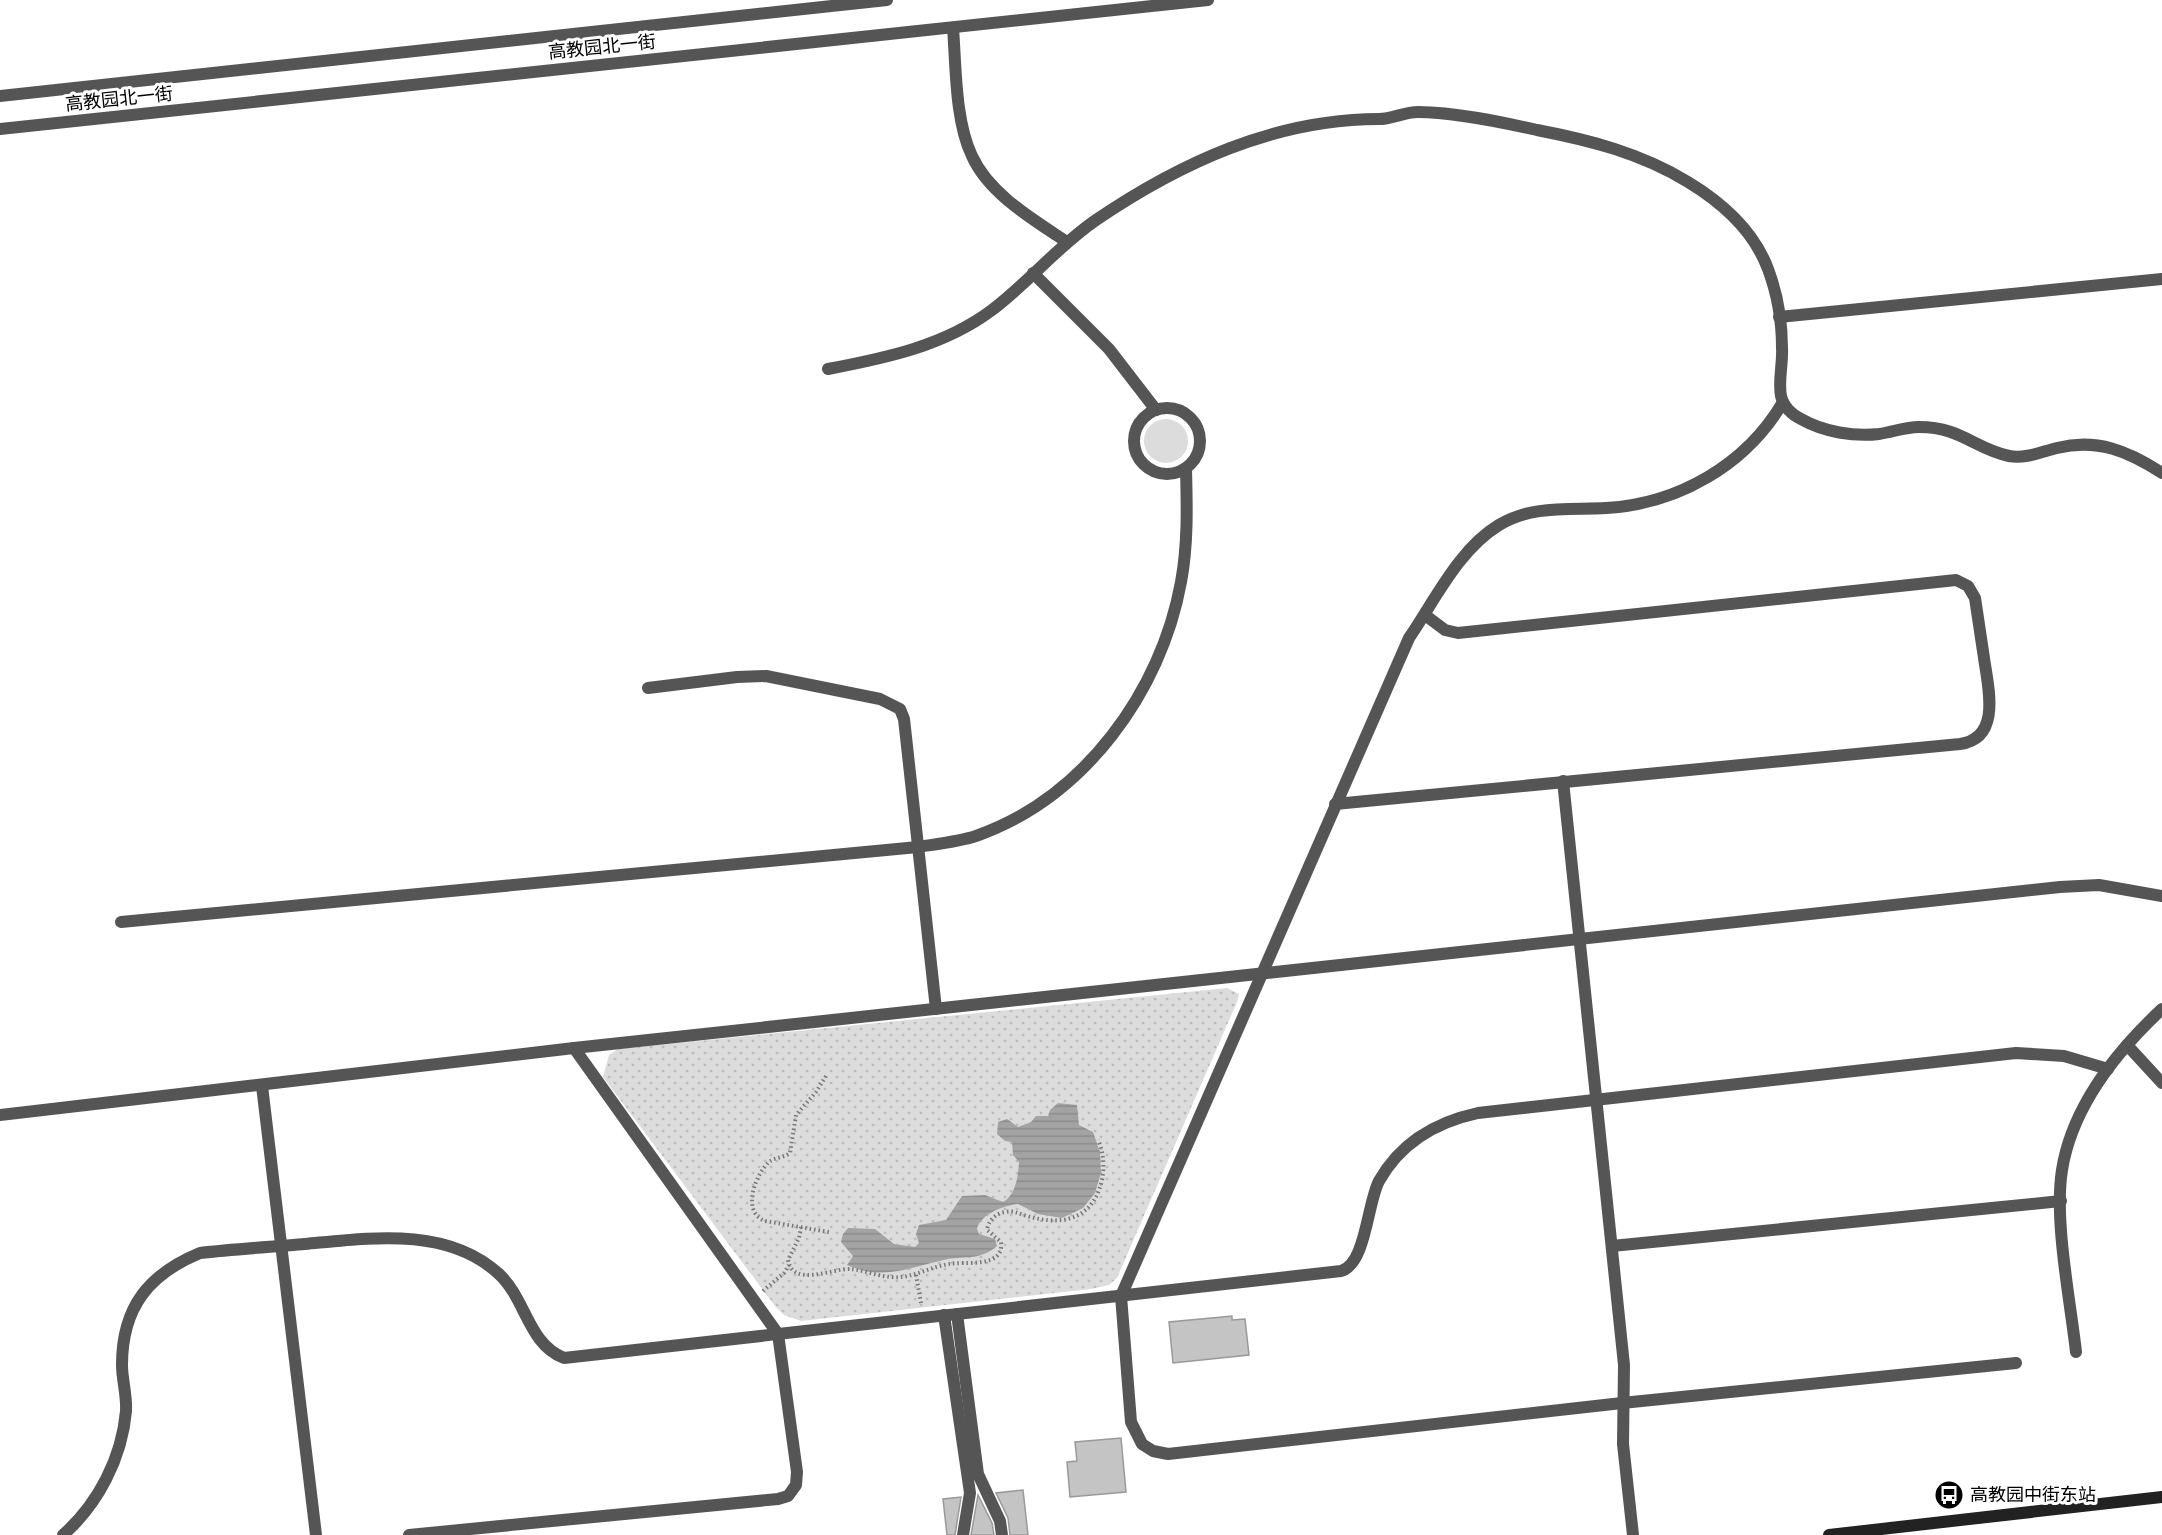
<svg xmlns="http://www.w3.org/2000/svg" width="2162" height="1535" font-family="Inter,'Noto Sans SC',sans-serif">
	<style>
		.green { fill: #dcdcdc }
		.park { fill: url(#park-dots) }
		.water { fill: url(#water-rules) }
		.building { fill: #c4c4c4; stroke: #999; stroke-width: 1.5 }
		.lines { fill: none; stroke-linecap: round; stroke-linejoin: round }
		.path { stroke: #777; stroke-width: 4; stroke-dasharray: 1.5 3; stroke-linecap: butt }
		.minor { stroke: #555; stroke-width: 12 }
		.tertiary { stroke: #555; stroke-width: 12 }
		.secondary { stroke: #222; stroke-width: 12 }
		.labels { text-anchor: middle; stroke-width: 6; stroke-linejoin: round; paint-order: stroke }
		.street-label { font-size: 18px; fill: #000; stroke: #fff }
		.poi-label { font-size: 18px; fill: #000; stroke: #fff; text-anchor: start }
	</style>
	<defs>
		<pattern id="park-dots" width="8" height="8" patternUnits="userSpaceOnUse" patternTransform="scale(1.5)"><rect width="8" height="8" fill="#dcdcdc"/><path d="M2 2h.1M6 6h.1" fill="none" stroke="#bbb" stroke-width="1.8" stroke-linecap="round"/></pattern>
		<pattern id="water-rules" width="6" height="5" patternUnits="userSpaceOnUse" patternTransform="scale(1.5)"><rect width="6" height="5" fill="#a3a3a3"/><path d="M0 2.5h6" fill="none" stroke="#8b8b8b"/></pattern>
	</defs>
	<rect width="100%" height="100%" fill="#fff"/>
	<circle class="green" cx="1166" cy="441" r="22"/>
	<polygon class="park" points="1227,988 1239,994 1237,1002 1117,1278 1109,1285 1091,1289 801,1321 784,1315 775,1306 603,1077 609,1055 618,1049"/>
	<path class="water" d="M1058 1103 1077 1105 1079 1125 1093 1132 1100 1152 1101 1173 1095 1193 1083 1208 1062 1218 1038 1214 1018 1204C1005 1205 980 1214 977 1229L979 1234 995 1239 997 1246C981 1260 967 1256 948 1259 913 1266 884 1282 847 1265L853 1256 841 1242 843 1234 848 1228 875 1229 894 1244 915 1247 919 1243 916 1234 919 1225 946 1220 962 1196 985 1195 1003 1202C1016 1195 1018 1176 1019 1162L1013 1155 1012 1142 1005 1141 997 1134 998 1122 1007 1119 1018 1127 1031 1122 1036 1116H1048L1050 1110Z"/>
	<g class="building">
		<polygon points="1232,1316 1232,1320 1245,1319 1249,1355 1173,1363 1169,1322"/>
		<polygon points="1121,1438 1126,1492 1070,1497 1067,1462 1077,1461 1075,1442"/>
		<polygon points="1023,1490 1028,1535 1010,1535 1008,1518 996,1493"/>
		<polygon points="978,1495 992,1523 994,1535 971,1535"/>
		<polygon points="961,1497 955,1535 947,1535 943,1499"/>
	</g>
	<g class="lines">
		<g class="path">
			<path d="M826 1076 816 1092 796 1115 790 1153C784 1158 775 1157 769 1162 755 1175 741 1212 765 1221L829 1232"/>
			<path d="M801 1227 799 1238 788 1260C793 1288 833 1268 850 1269 863 1270 877 1276 891 1277 912 1279 929 1267 949 1264 963 1261 1005 1269 1001 1242L987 1230C988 1221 996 1213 1005 1212 1014 1210 1019 1214 1027 1216 1057 1225 1087 1222 1099 1190 1105 1175 1105 1154 1098 1140"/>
			<polyline points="916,1275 921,1303"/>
			<polyline points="763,1291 784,1273 789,1265"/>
		</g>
		<g class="minor">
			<path d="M953 28C956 66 955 121 972 156 989 194 1034 220 1067 242"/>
			<polyline points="1033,273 1109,349 1156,410"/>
			<polyline points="1779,317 2162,279"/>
			<path d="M828 369C886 358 944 346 992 310 1029 282 1058 246 1096 220 1180 163 1275 119 1379 119 1392 119 1404 112 1418 112 1454 112 1501 122 1537 130 1589 140 1641 153 1688 182 1721 202 1754 231 1768 269 1777 293 1782 322 1782 348 1783 363 1778 381 1781 396 1783 406 1792 415 1801 419 1824 432 1854 437 1879 434 1893 432 1905 427 1919 427 1961 427 1975 449 2009 456 2025 459 2041 452 2057 448 2097 438 2128 451 2162 473"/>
			<path d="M1783 402C1746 465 1678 504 1606 508 1569 510 1532 505 1499 525 1459 549 1435 600 1409 638L1121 1296 1131 1422 1142 1444 1153 1451 1168 1454 1622 1403 2016 1363"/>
			<circle cx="1167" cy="441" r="33"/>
			<polyline points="648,688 737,677 766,676 880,699 900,709 904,719 936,1009"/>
			<polyline points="1563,781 1624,1365 1623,1444 1633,1535"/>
			<path d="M1335 804 1960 744C2002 738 1988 687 1984 658 1981 638 1978 618 1975 598L1968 586 1956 580 1458 633 1445 630 1425 615"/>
			<path d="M121 922 918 847C937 844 957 842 976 836 1084 798 1161 692 1181 582 1188 545 1187 506 1186 469"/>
			<polyline points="2127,1045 2162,1083"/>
			<polyline points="262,1086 316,1535"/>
			<polyline points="0,1115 574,1048 2060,887 2099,885 2162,896"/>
			<polyline points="1612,1246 2061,1201"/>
			<polyline points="957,1314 978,1474 1000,1521 1002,1535"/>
			<polyline points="944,1315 970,1493 963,1535"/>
			<path d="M2076 1352C2070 1299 2054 1220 2062 1170 2072 1107 2117 1051 2162 1009"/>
			<path d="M63 1535C98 1504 122 1458 126 1411 127 1395 122 1380 122 1365 122 1307 149 1274 200 1253 235 1249 270 1247 305 1244 369 1238 447 1226 499 1274 526 1299 528 1344 564 1358L1341 1271C1366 1264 1367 1204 1379 1181 1401 1142 1436 1122 1478 1113L2016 1053 2064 1056 2108 1069"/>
			<polyline points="409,1535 778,1499 788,1496 796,1485 797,1472 778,1334 574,1048"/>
		</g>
		<g class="tertiary">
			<polyline points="0,96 887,0"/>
			<polyline points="0,129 1208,0"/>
		</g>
		<polyline class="secondary" points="1829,1535 2162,1497"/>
	</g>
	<defs>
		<g id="bus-disc" transform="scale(1.5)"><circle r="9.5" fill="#000" stroke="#fff"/><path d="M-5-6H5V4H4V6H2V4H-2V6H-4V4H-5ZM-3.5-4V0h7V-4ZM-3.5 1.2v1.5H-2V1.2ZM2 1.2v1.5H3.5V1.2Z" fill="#fff"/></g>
	</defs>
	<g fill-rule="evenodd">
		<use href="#bus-disc" x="1949" y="1495"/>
	</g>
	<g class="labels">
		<g class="street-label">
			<text transform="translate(602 47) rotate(-6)" y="6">高教园北一街</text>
			<text transform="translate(119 99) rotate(-6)" y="6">高教园北一街</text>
		</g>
		<g class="poi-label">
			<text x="1970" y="1501">高教园中街东站</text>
		</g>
	</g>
</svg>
